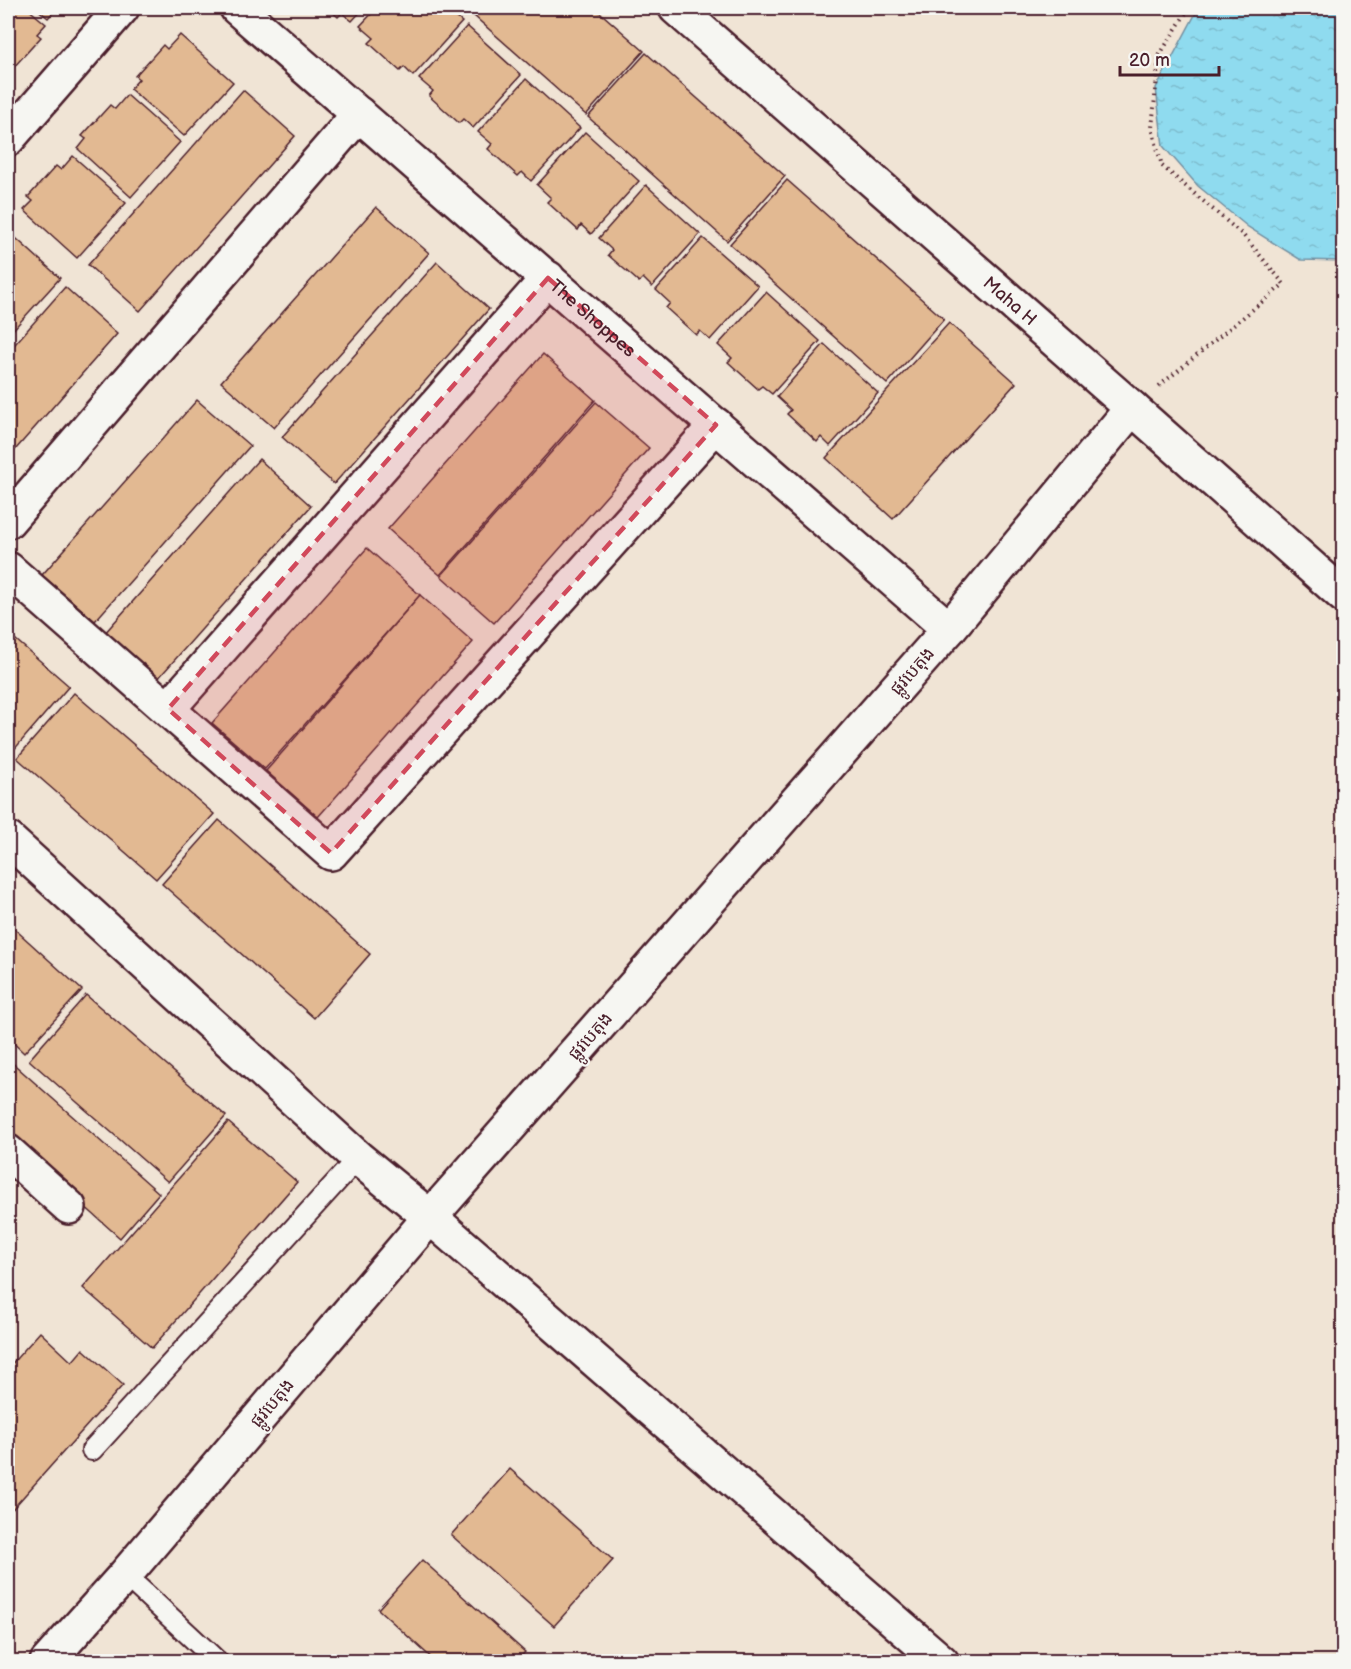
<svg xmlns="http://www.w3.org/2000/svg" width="1351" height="1669" font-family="'Balsamiq Sans','Noto Sans Khmer',sans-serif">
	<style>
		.water { fill: url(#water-ripples); stroke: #7390a1; stroke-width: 1.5 }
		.building { fill: #e2b992; stroke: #4a1f2b; stroke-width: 1.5 }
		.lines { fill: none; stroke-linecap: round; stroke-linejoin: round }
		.lane-casing { stroke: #4a1f2b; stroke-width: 24 }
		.street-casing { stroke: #4a1f2b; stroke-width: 38 }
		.secondary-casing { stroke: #4a1f2b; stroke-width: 38 }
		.path { stroke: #4a1f2b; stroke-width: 4; stroke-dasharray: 1.5 4.5; stroke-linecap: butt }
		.lane { stroke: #f6f6f2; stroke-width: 20 }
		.street { stroke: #f6f6f2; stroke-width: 33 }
		.secondary { stroke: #f6f6f2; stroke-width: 33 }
		.marked { fill: #d1495b; fill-opacity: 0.2; stroke: #d1495b; stroke-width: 4.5; stroke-dasharray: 12 8; stroke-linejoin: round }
		.labels { text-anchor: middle; stroke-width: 4.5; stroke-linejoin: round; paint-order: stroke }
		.street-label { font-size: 18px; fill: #4a1f2b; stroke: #f6f6f2 }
	</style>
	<defs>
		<pattern id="water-ripples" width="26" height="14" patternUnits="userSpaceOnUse" patternTransform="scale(1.5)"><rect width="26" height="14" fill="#8fdbef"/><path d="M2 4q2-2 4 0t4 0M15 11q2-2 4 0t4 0" fill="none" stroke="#7dbccd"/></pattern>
	</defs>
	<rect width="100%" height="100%" fill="#f0e4d5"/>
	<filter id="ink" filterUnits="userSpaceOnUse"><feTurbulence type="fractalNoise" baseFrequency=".0167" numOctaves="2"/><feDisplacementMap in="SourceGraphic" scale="12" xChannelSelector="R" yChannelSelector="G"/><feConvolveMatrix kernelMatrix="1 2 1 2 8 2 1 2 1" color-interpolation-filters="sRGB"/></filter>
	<g filter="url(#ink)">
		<polygon class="water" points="1201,8 1343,8 1343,261 1301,260 1248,227 1198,186 1163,146 1156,88 1196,13"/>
		<g class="building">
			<polygon points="8,8 27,8 46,24 37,34 41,37 13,68 9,64 8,65"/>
			<polygon points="36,8 57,8 48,18"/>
			<polygon points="328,8 364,8 352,21 342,13 338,17"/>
			<polygon points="377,8 445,8 462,22 413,76 404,67 400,71 369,43 374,38 360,26"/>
			<polygon points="465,8 595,8 644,51 586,115"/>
			<polygon points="467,26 521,75 473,128 463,119 459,123 429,96 433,91 419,79"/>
			<polygon points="180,35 233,82 184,136 130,89 139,79 135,76 163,45 167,49"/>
			<polygon points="646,53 785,176 727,241 588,117"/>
			<polygon points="526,79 580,128 531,181 522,172 518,176 488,149 492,144 478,132"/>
			<polygon points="243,90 295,136 140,311 88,265"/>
			<polygon points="127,95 180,142 131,197 78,149 86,139 82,136 110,105 115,109"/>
			<polygon points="585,132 639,181 591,234 581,225 578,230 547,202 551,198 537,185"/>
			<polygon points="73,156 126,203 77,258 24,210 33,201 28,197 56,166 61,170"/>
			<polygon points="787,180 944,319 887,384 730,244"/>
			<polygon points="646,185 700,234 652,287 643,278 639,282 608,255 612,250 599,238"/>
			<polygon points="376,207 429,253 274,428 221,382"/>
			<polygon points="8,231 60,278 11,332 8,329"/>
			<polygon points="703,238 758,286 710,340 700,331 696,335 666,308 670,303 656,290"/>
			<polygon points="437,262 489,309 334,484 282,437"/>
			<polygon points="65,287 117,334 8,458 8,352"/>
			<polygon points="766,292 820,341 772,394 762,386 758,389 728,362 732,358 718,345"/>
			<polygon points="949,323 1016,383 893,519 826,458"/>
			<polygon points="824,344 878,393 830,446 821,437 817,442 787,414 791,410 777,397"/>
			<polygon points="543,354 595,400 440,575 388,529"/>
			<polygon points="197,400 250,446 95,621 42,575"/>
			<polygon points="596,402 649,448 494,623 441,576"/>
			<polygon points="259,459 311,506 156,681 104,634"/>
			<polygon points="367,548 420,595 265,769 212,723"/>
			<polygon points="420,595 473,642 318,817 266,771"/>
			<polygon points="8,633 69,686 12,752 8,748"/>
			<polygon points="74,693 214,814 156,879 17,758"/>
			<polygon points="219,820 370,954 314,1018 162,884"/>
			<polygon points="8,923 82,990 24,1053 8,1038"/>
			<polygon points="86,995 226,1116 168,1182 29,1060"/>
			<polygon points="8,1059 159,1193 120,1238 8,1138"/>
			<polygon points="228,1122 297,1182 152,1348 83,1288"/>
			<polygon points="40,1332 72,1362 83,1349 123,1385 8,1514 8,1368"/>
			<polygon points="510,1469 613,1560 554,1626 451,1535"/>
			<polygon points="422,1560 525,1652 516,1662 436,1662 378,1609"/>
		</g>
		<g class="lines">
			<g class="lane-casing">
				<g id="lane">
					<polyline points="92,1450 358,1158"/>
					<polyline points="125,1575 218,1662"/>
				</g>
			</g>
			<g class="street-casing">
				<g id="street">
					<path id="s1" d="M237 8 949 629"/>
					<polyline points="8,139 122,8"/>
					<polyline points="1132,408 1344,596"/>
					<polyline points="8,521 359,114"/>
					<polyline points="8,569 331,853 716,425"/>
					<polyline points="168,709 548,278"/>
					<polyline points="8,839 358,1158 430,1217 942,1662"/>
					<polyline points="8,1152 69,1207"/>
				</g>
			</g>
			<g class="secondary-casing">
				<polyline id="secondary" points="47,1662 125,1575 430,1217 949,629 1132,408 676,8"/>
			</g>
			<polyline class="path" points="1159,386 1284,284 1243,235 1162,166 1152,128 1159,56 1189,8"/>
			<use href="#lane" class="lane"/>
			<use href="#street" class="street"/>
			<use href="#secondary" class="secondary"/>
		</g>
	</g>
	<path class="marked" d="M548 278 716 425 331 853 168 709Z"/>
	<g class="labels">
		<g class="street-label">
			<text transform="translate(1010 301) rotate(41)" y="6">Maha H</text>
			<text dy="6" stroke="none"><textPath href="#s1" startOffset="472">The Shoppes</textPath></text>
			<text transform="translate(912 671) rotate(-49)" y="6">ផ្លូវបេតុង</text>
			<text transform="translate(590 1036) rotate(-49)" y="6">ផ្លូវបេតុង</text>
			<text transform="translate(272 1403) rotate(-50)" y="6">ផ្លូវបេតុង</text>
		</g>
	</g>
	<rect width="1351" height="1669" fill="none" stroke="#f6f6f2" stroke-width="30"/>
	<rect x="15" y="15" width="1321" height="1639" fill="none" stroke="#4a1f2b" stroke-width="2" filter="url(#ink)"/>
	<path d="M1120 66v9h99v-9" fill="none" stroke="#4a1f2b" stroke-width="3"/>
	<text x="1129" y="66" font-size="18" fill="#4a1f2b" stroke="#f6f6f2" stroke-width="4.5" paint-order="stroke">20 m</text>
</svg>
